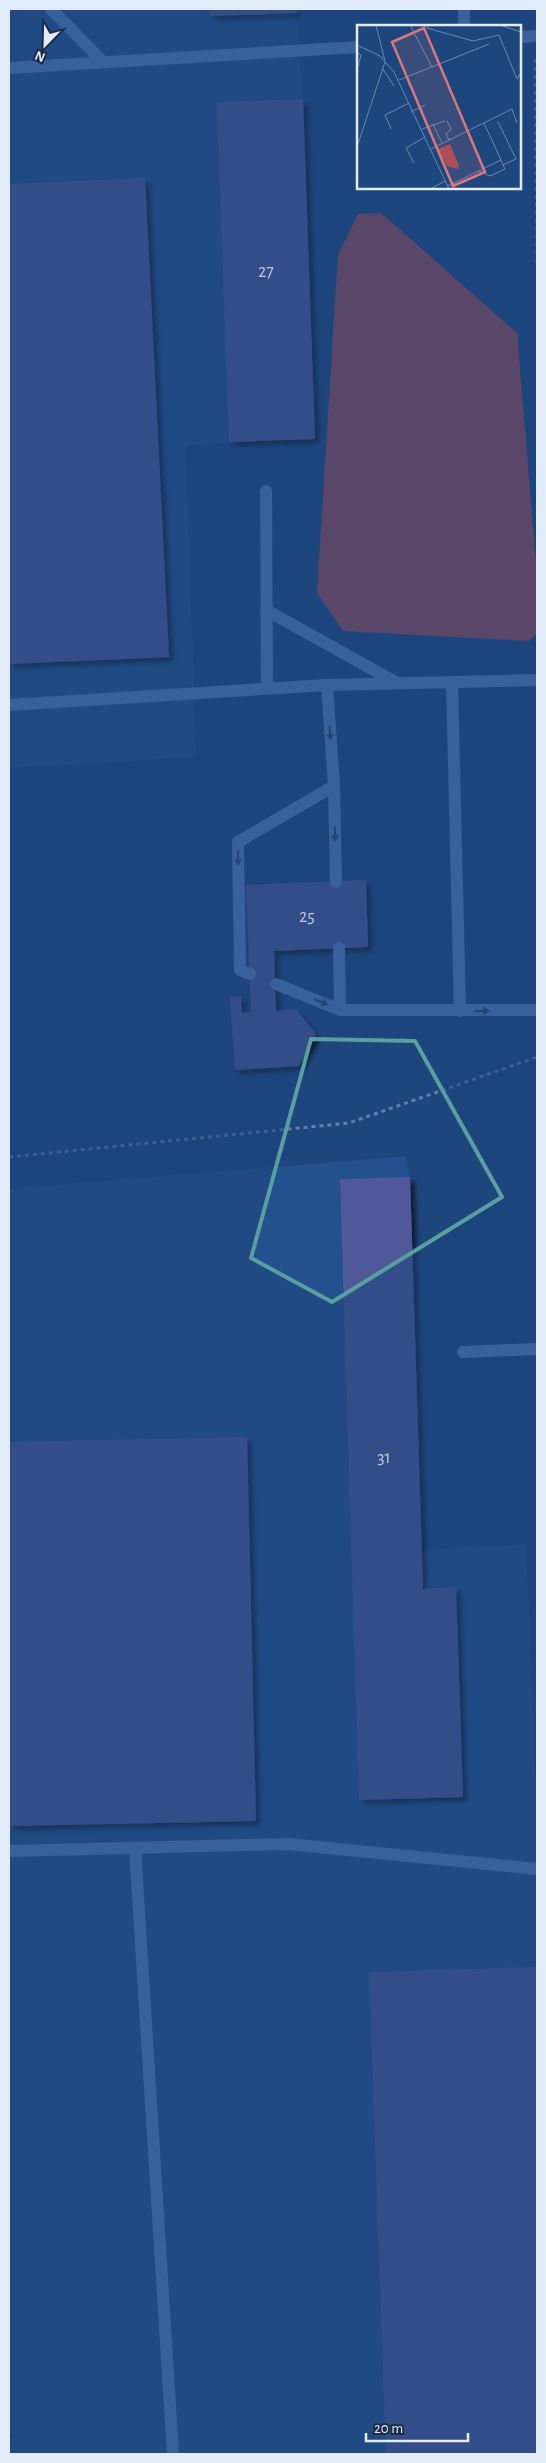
<svg xmlns="http://www.w3.org/2000/svg" width="546" height="2463" font-family="'Alegreya Sans',sans-serif">
	<style>
		.built { fill: #22518d }
		.green { fill: #a54851 }
		.building { fill: #505898; filter: url(#shadow) }
		.lines { fill: none; stroke-linecap: round; stroke-linejoin: round }
		.path { stroke: #617fa8; stroke-width: 3; stroke-dasharray: 4 4; stroke-linecap: butt }
		.lane { stroke: #5883bf; stroke-width: 12 }
		.oneway { fill: #2a4264 }
		.marked { fill: none; stroke: #599f9f; stroke-width: 4; stroke-linejoin: round }
		.labels { text-anchor: middle; stroke-width: 4; stroke-linejoin: round; paint-order: stroke }
		.number-label { font-size: 18px; fill: #bec7e1 }
		.inset-road { fill: none; stroke: #6c88af; stroke-width: 1 }
		.view { fill: #db767c; fill-opacity: 0.15; stroke: #db767c; stroke-width: 2.5 }
		.inset-edge { fill: none; stroke: #e2ecf9; stroke-width: 2.5 }
	</style>
	<defs>
		<filter id="shadow"><feDropShadow dx="4.5" dy="4.5" stdDeviation="2.5" flood-color="#0009"/></filter>
	</defs>
	<rect width="100%" height="100%" fill="#1d467d"/>
	<g class="built">
		<polygon points="9,9 296,9 303,99 315,439 186,445 196,757 9,768"/>
		<polygon points="406,1156 410,1177 422,1550 526,1544 537,1810 537,2454 9,2454 9,2444 15,2436 9,2431 9,1189"/>
	</g>
	<polygon class="green" points="381,213 517,333 537,575 537,633 529,641 343,631 317,593 338,255 358,214"/>
	<g class="building">
		<polygon points="210,9 296,9 297,13 210,16"/>
		<polygon points="303,99 315,439 229,442 217,102"/>
		<polygon points="145,178 169,657 9,664 9,184"/>
		<polygon points="366,880 368,947 274,951 276,1011 296,1009 316,1034 299,1066 235,1070 230,997 241,996 242,1013 251,1012 246,885"/>
		<polygon points="410,1177 423,1589 456,1587 463,1797 359,1800 340,1179"/>
		<polygon points="247,1437 256,1821 9,1826 9,1442"/>
		<polygon points="537,1967 537,2454 386,2454 369,1972"/>
	</g>
	<g class="lines">
		<g class="path">
			<polyline points="535,59 537,266"/>
			<polyline points="9,1157 349,1123 537,1057"/>
		</g>
		<g class="lane">
			<polyline points="51,9 103,62"/>
			<polyline points="464,9 464,26"/>
			<polyline points="520,37 537,36"/>
			<polyline points="9,68 358,47"/>
			<polyline points="266,491 267,688"/>
			<polyline points="266,610 397,683"/>
			<polyline points="452,682 460,1011"/>
			<polyline points="9,705 327,685 537,680"/>
			<polyline points="334,786 336,882"/>
			<polyline points="339,948 340,1010"/>
			<polyline points="250,974 240,970 238,842 334,786 327,685"/>
			<polyline points="276,984 340,1010 537,1010"/>
			<polyline points="463,1352 537,1349"/>
			<polyline points="135,1848 173,2454"/>
			<polyline points="9,1851 288,1844 537,1869"/>
		</g>
	</g>
	<defs><path id="oneway-solid" d="M-6-.8H1V-3.2L6.5 0L1 3.2V.8H-6Z" transform="scale(1.25)"/></defs>
	<g class="oneway">
		<use href="#oneway-solid" transform="translate(330 733) rotate(86)"/>
		<use href="#oneway-solid" transform="translate(335 834) rotate(88)"/>
		<use href="#oneway-solid" transform="translate(238 858) rotate(89)"/>
		<use href="#oneway-solid" transform="translate(321 1002) rotate(22)"/>
		<use href="#oneway-solid" transform="translate(482 1011)"/>
	</g>
	<path d="M0 0H546V2463H0ZM311 1039 415 1041 502 1197 332 1302 251 1258Z" fill="#1d467d" fill-opacity=".55" fill-rule="evenodd"/>
	<path class="marked" d="M311 1039 415 1041 502 1197 332 1302 251 1258Z"/>
	<g class="labels">
		<g class="number-label">
			<text x="266" y="277">27</text>
			<text x="307" y="922">25</text>
			<text x="384" y="1463">31</text>
		</g>
	</g>
	<g transform="translate(357 25)">
		<rect width="164" height="164" fill="#1d467d"/>
		<path d="M93 119 102 141 101 144 90 141 81 124Z" fill="#a54851"/>
		<path class="inset-road" d="M19 0 28 36M53 0 75 42M71 0 70 3 116 16 142 10 160 54 163 49M143 0 164 7M0 20 23 31 37 47 92 164M0 27 4 30 0 45M25 43 37 61M42 55 132 19M54 87 68 80M90 96 94 104 89 109 92 115M141 97 159 134 146 140M76 99 85 118M34 104 28 90 52 78M65 104 88 96M0 122 28 37M74 124 155 84 160 98M57 138 49 123 68 112M122 146 133 151 148 144 144 135M91 161 144 135 127 98M73 164 88 156"/>
		<path class="view" d="M67 3 128 147 96 161 35 17Z"/>
		<rect width="164" height="164" class="inset-edge"/>
	</g>
	<rect width="546" height="2463" fill="none" stroke="#e2ecf9" stroke-width="20"/>
	<g transform="translate(45 45) rotate(203)" stroke="#1b2d46" stroke-width="4" paint-order="stroke">
	<path d="M0-4L9 19L0 12L-9 19Z" fill="#e2ecf9"/>
	<text y="-8" font-size="14" font-weight="bold" text-anchor="middle" fill="#e2ecf9">N</text>
	</g>
	<path d="M366 2433v8h102v-8" fill="none" stroke="#e2ecf9" stroke-width="2.5"/>
	<text x="374" y="2433" font-size="15" fill="#e2ecf9" stroke="#1b2d46" stroke-width="4" paint-order="stroke">20 m</text>
</svg>
